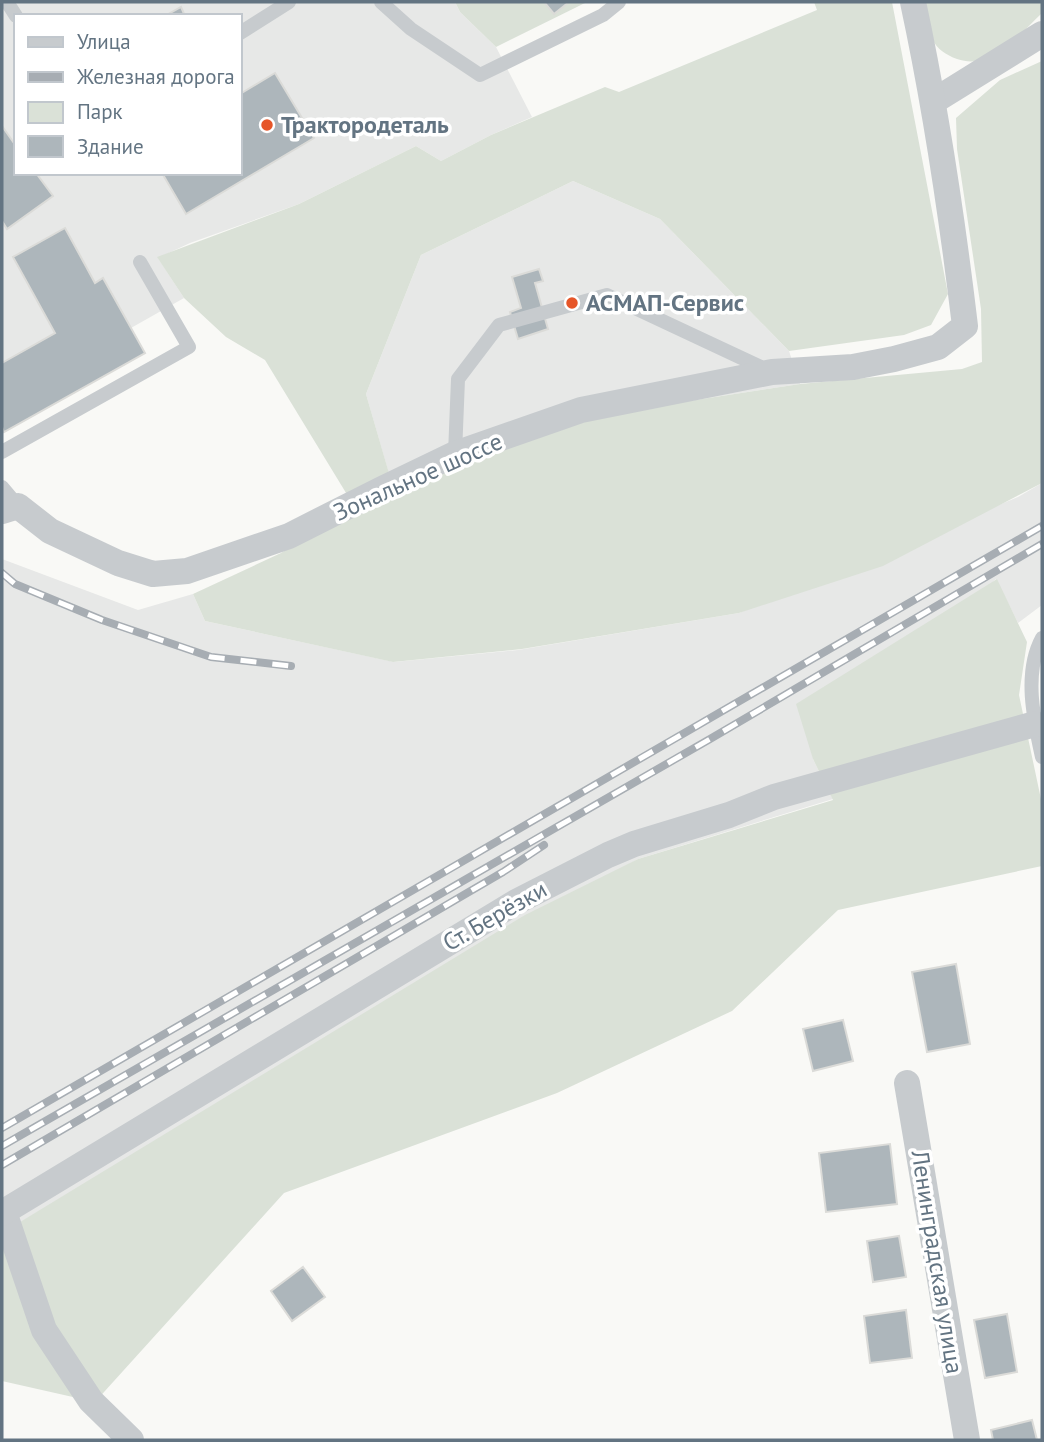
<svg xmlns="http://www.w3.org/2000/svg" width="1044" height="1442" font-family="'PT Sans',sans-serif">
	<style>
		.built { fill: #e7e8e7; fill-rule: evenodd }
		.green { fill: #dae1d7 }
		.building { fill: #adb6bb; stroke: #dbdbd8; stroke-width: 2 }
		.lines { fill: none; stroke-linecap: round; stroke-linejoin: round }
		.lane { stroke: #c7cbce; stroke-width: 14 }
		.street { stroke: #c7cbce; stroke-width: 26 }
		.rail-casing { stroke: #a7adb3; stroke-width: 8 }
		.rail { stroke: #fff; stroke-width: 5; stroke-dasharray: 16; stroke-linecap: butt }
		.poi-dot { fill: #e65629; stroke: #fff; stroke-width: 2.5 }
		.labels { text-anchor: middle; stroke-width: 7; stroke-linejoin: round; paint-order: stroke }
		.poi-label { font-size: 24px; font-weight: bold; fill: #637482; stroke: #fff; text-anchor: start }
		.street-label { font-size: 24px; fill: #637482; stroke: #fff }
	</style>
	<rect width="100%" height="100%" fill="#f9f9f6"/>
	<g class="built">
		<path d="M2 2H455L460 12 496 47 532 117 491 135 441 161 416 146 299 204 190 243 158 258 184 298 2 401ZM16 16H240V173H16Z"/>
		<polygon points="573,181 660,219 789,351 800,384 584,417 393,488 366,394 421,255"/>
		<polygon points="1042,483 1042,605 1018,623 996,579 813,759 833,799 638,859 2,1233 2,559 138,610 193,594 205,621 394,662 518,650 739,613 1018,497"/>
	</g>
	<g class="green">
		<polygon points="455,2 587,2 496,47 460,12"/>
		<polygon points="814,2 892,2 948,294 931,325 904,335 789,351 660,219 573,181 421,255 366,394 393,487 584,417 800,384 962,369 982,362 981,309 957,149 956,118 1000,80 1042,61 1042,483 883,566 739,613 522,649 393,662 205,621 193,594 281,553 354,506 265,360 226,337 184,298 157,257 299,204 416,146 441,161 491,135 605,87 619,92 817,10"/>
		<path d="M923 2H1042V13C1019 35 992 71 957 59 946 55 937 49 932 39 927 28 926 13 923 2Z"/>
		<polygon points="997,579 1027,642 1019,695 1042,804 1042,866 838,910 732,1011 557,1093 284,1193 95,1402 2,1381 2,1233 525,915 638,859 833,800 813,759 796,704"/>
	</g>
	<g class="building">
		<polygon points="544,2 569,2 554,14"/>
		<polygon points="181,7 185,16 165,16"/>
		<polygon points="275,73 314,138 186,214 162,173 240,173 240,94"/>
		<polygon points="2,126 16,146 16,173 36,173 53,196 7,229 2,221"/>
		<polygon points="65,228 95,283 103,278 145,353 4,432 2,427 2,363 55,333 13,257"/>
		<polygon points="539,269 543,281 535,283 548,329 518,339 510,312 521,308 512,277"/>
		<polygon points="956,964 970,1044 927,1052 912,972"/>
		<polygon points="843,1020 853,1061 813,1071 803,1029"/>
		<polygon points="890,1144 897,1204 826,1212 819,1153"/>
		<polygon points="899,1236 906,1277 873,1282 867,1241"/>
		<polygon points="303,1267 325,1297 292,1321 271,1291"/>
		<polygon points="906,1310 912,1358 870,1363 864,1316"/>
		<polygon points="1007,1314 1017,1372 985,1378 974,1320"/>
		<polygon points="1032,1420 1037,1440 993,1440 991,1430"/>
	</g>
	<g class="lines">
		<g class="lane">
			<polyline points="7,2 16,16"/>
			<polyline points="381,2 411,29 480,75 603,15 619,2"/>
			<polyline points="240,33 289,2"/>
			<polyline points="2,452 189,347 140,262"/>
			<polyline points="455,454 458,379 499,325 607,295 767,370"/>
			<polyline points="2,487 18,506"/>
			<path d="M1042 638C1023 673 1034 721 1042 757"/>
		</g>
		<g class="street">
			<polyline points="934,101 1042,34"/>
			<path d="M2 511 18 506 50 531 118 563 153 574 187 571 289 536 382 489 455 454 581 410 772 372 853 367 894 359 938 347 965 326C952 217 936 109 913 2"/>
			<polyline points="907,1083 967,1440"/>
			<polyline points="4,1212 44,1330 91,1401 131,1440"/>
			<polyline points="2,1213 516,902 608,855 634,844 729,815 774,797 1035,724"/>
		</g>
		<g class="rail-casing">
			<g id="rail">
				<polyline points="2,573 15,584 102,620 211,657 291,666"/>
				<polyline points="2,1128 1042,526"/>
				<polyline points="2,1146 710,739 1042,544"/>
				<polyline points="2,1165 503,872 544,845"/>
			</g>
		</g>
		<use href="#rail" class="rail"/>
	</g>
	<g class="poi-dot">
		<circle cx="267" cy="125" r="7"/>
		<circle cx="572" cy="303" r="7"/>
	</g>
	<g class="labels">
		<g class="poi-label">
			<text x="281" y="133">Трактородеталь</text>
			<text x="586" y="311">АСМАП-Сервис</text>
		</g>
		<g class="street-label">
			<text transform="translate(418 477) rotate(-24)" y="8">Зональное шоссе</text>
			<text transform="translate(495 916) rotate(-30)" y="8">Ст. Берёзки</text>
			<text transform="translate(937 1262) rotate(81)" y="8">Ленинградская улица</text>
		</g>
	</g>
	<rect width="1044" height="1442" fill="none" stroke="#637482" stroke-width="7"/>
	<rect x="14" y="14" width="228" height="161" fill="#ffffff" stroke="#c1c7cd" stroke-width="2"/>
	<rect x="28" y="37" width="35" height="10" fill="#c7cbce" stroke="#c1c7cd" stroke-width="2"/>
	<text x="77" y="49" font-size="21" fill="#637482">Улица</text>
	<rect x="28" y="72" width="35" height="10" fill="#a7adb3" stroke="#c1c7cd" stroke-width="2"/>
	<text x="77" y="84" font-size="21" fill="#637482">Железная дорога</text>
	<rect x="28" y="102" width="35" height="21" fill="#dae1d7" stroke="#c1c7cd" stroke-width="2"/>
	<text x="77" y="119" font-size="21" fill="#637482">Парк</text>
	<rect x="28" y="136" width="35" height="21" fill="#adb6bb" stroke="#c1c7cd" stroke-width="2"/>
	<text x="77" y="154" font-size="21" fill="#637482">Здание</text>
</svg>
